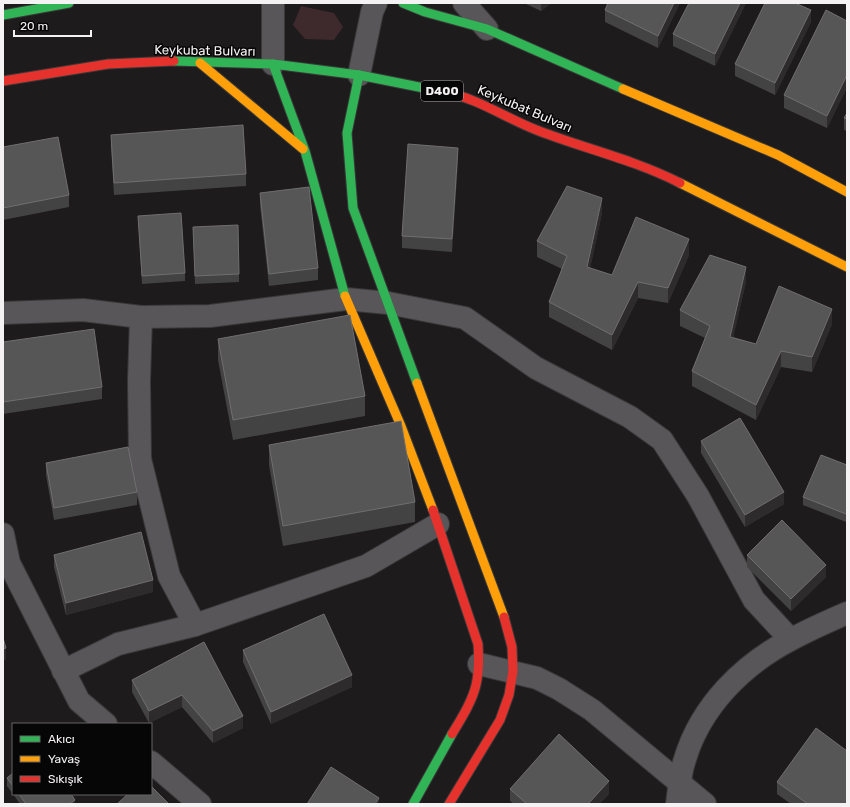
<svg xmlns="http://www.w3.org/2000/svg" width="850" height="807" font-family="Rubik,sans-serif">
	<style>
		.green { fill: #3e292c }
		.lines { fill: none; stroke-linecap: round; stroke-linejoin: round }
		.street-casing { stroke: #3a3939; stroke-width: 24 }
		.fast-casing { stroke: #3a3939; stroke-width: 11 }
		.slow-casing { stroke: #3a3939; stroke-width: 11 }
		.jam-casing { stroke: #3a3939; stroke-width: 11 }
		.street { stroke: #585658; stroke-width: 22 }
		.fast { stroke: #30b455; stroke-width: 9 }
		.slow { stroke: #ff9f0a; stroke-width: 9 }
		.jam { stroke: #e5322d; stroke-width: 9 }
		.wall { fill: #444344 }
		.shaded-wall { fill: #2d2b2c }
		.building { fill: #575657; stroke: #706e70 }
		.labels { text-anchor: middle; stroke-width: 3; stroke-linejoin: round; paint-order: stroke }
		.shield { fill: #070607; stroke: #aeabad; stroke-width: 1 }
		.shield-label { font-size: 12px; font-weight: bold; fill: #f5f2f4 }
		.street-label { font-size: 13px; fill: #f5f2f4; stroke: #070607 }
	</style>
	<rect width="100%" height="100%" fill="#1d1b1c"/>
	<polygon class="green" points="301,6 334,13 343,27 334,40 305,39 293,25"/>
	<g class="lines">
		<g class="street-casing">
			<g id="street">
				<polyline points="464,3 487,29"/>
				<polyline points="273,64 273,3"/>
				<polyline points="359,75 372,12 376,3"/>
				<polyline points="3,313 83,310 141,317 210,316 346,299 388,303 465,318 536,368 630,417 662,440 698,496 754,600 790,639"/>
				<polyline points="141,317 139,381 140,459 169,576 195,625"/>
				<polyline points="3,534 9,563 79,701 106,724"/>
				<polyline points="479,664 537,678 559,689 592,710 705,804"/>
				<polyline points="63,671 118,644 195,625 366,566 438,524"/>
				<polyline points="151,762 200,804"/>
				<path d="M677 804C679 789 680 773 685 759 701 706 743 664 792 639 810 629 829 621 847 613"/>
			</g>
		</g>
		<g class="fast-casing">
			<g id="fast">
				<polyline points="403,3 425,12 487,29 623,89"/>
				<polyline points="3,15 69,3"/>
				<polyline points="174,61 273,64 359,75 444,92"/>
				<polyline points="273,64 305,151 345,296"/>
				<polyline points="359,75 347,133 353,208 417,383"/>
				<polyline points="413,804 452,734"/>
			</g>
		</g>
		<g class="slow-casing">
			<g id="slow">
				<polyline points="200,63 303,149"/>
				<polyline points="623,89 778,155 847,192"/>
				<polyline points="680,183 847,267"/>
				<polyline points="345,296 401,426 433,510"/>
				<polyline points="417,383 504,617"/>
			</g>
		</g>
		<g class="jam-casing">
			<g id="jam">
				<polyline points="3,81 108,64 174,61"/>
				<path d="M444 92C478 98 507 119 539 131 586 149 635 160 680 183"/>
				<path d="M433 510 478 644C479 658 479 672 476 685 472 702 461 719 452 734"/>
				<polyline points="449,804 500,720 509,695 513,671 512,647 504,617"/>
			</g>
		</g>
		<use href="#street" class="street"/>
		<use href="#fast" class="fast"/>
		<use href="#slow" class="slow"/>
		<use href="#jam" class="jam"/>
	</g>
	<g class="wall">
		<polygon points="524,3 551,3 541,11"/>
		<polygon points="680,3 658,48 605,22 605,10"/>
		<polygon points="746,3 715,66 673,46 673,34"/>
		<polygon points="847,21 847,87 827,128 784,108 784,95"/>
		<polygon points="811,22 775,95 735,76 735,64"/>
		<polygon points="847,113 847,131 844,130 844,118"/>
		<polygon points="111,135 246,174 246,186 114,195 111,147"/>
		<polygon points="3,147 69,195 69,207 3,220"/>
		<polygon points="458,160 452,252 402,248 402,236"/>
		<polygon points="260,193 318,268 318,280 269,286 260,205"/>
		<polygon points="602,213 590,268 612,275 689,255 668,303 638,298 612,350 549,317 549,302 562,269 537,257 537,241"/>
		<polygon points="138,216 185,273 185,281 142,284"/>
		<polygon points="193,227 239,274 239,282 195,284"/>
		<polygon points="746,282 733,337 756,344 832,324 812,372 781,367 756,420 692,386 692,371 705,338 680,326 680,310"/>
		<polygon points="218,339 365,396 365,416 233,440 218,360"/>
		<polygon points="3,342 102,387 102,399 3,414"/>
		<polygon points="701,441 784,504 745,527 701,453"/>
		<polygon points="269,445 415,502 415,522 283,546 269,465"/>
		<polygon points="46,463 137,492 137,505 54,520 46,475"/>
		<polygon points="847,465 847,520 846,522 803,505 803,497"/>
		<polygon points="54,555 153,592 66,615 54,567"/>
		<polygon points="747,555 826,577 791,611 747,567"/>
		<polygon points="204,642 243,728 213,743 182,707 149,723 132,692 132,680"/>
		<polygon points="243,650 352,687 271,724 243,662"/>
		<polygon points="13,773 13,794 7,786 7,778"/>
		<polygon points="777,782 847,804 791,804 777,794"/>
		<polygon points="510,789 609,794 599,804 514,804 510,801"/>
		<polygon points="13,794 71,794 75,804 20,804"/>
	</g>
	<g class="shaded-wall">
		<polygon points="541,3 551,3 541,11"/>
		<polygon points="674,3 680,3 658,48 658,36"/>
		<polygon points="740,3 746,3 715,66 715,54"/>
		<polygon points="811,10 811,22 775,95 775,83"/>
		<polygon points="847,75 847,87 827,128 827,116"/>
		<polygon points="458,148 458,160 452,252 452,239"/>
		<polygon points="602,198 602,213 587,283 587,267"/>
		<polygon points="689,239 689,255 668,303 668,288"/>
		<polygon points="746,267 746,282 730,352 730,337"/>
		<polygon points="638,282 638,298 612,350 612,335"/>
		<polygon points="832,309 832,324 812,372 812,357"/>
		<polygon points="781,351 781,367 756,420 756,405"/>
		<polygon points="784,492 784,504 745,527 745,515"/>
		<polygon points="847,511 847,520 846,522 846,514"/>
		<polygon points="826,565 826,577 791,611 791,599"/>
		<polygon points="153,580 153,592 66,615 66,603"/>
		<polygon points="6,648 6,660 3,661 3,649"/>
		<polygon points="352,675 352,687 271,724 271,712"/>
		<polygon points="182,695 182,707 149,723 149,711"/>
		<polygon points="243,716 243,728 213,743 213,731"/>
		<polygon points="609,781 609,794 599,804 588,804"/>
		<polygon points="379,798 379,804 375,804"/>
		<polygon points="75,800 75,804 70,804"/>
	</g>
	<g class="building">
		<polygon points="608,3 674,3 658,36 605,10"/>
		<polygon points="689,3 740,3 715,54 673,34"/>
		<polygon points="765,3 795,3 811,10 775,83 735,64"/>
		<polygon points="826,10 847,21 847,75 827,116 784,95"/>
		<polygon points="847,113 847,119 844,118"/>
		<polygon points="243,125 246,174 114,183 111,135"/>
		<polygon points="58,137 69,195 3,208 3,147"/>
		<polygon points="408,144 458,148 452,239 402,236"/>
		<polygon points="567,186 602,198 587,267 612,275 636,217 689,239 668,288 638,282 612,335 549,302 567,256 537,241"/>
		<polygon points="309,187 318,268 269,274 260,193"/>
		<polygon points="181,213 185,273 142,276 138,216"/>
		<polygon points="238,225 239,274 195,276 193,227"/>
		<polygon points="710,255 746,267 730,337 756,344 779,286 832,309 812,357 781,351 756,405 692,371 710,326 680,310"/>
		<polygon points="350,315 365,396 233,420 218,339"/>
		<polygon points="94,329 102,387 3,402 3,342"/>
		<polygon points="740,418 784,492 745,515 701,441"/>
		<polygon points="401,421 415,502 283,526 269,445"/>
		<polygon points="128,447 137,492 54,508 46,463"/>
		<polygon points="821,455 847,465 847,511 846,514 803,497"/>
		<polygon points="782,520 826,565 791,599 747,555"/>
		<polygon points="141,532 153,580 66,603 54,555"/>
		<polygon points="324,614 352,675 271,712 243,650"/>
		<polygon points="3,638 6,648 3,649"/>
		<polygon points="204,642 243,716 213,731 182,695 149,711 132,680"/>
		<polygon points="816,728 847,751 847,804 808,804 777,782"/>
		<polygon points="559,734 609,781 588,804 527,804 510,789"/>
		<polygon points="331,767 379,798 375,804 307,804"/>
		<polygon points="13,773 13,786 7,778"/>
		<polygon points="151,786 169,804 117,804 128,794 151,794"/>
		<polygon points="19,794 71,794 75,800 70,804 26,804"/>
	</g>
	<g class="labels">
		<rect class="shield" x="421" y="81" width="42" height="20" rx="3"/>
		<g class="shield-label">
			<text x="442" y="95">D400</text>
		</g>
		<g class="street-label">
			<text transform="translate(205 50) rotate(1)" y="5">Keykubat Bulvarı</text>
			<text transform="translate(525 108) rotate(23)" y="5">Keykubat Bulvarı</text>
		</g>
	</g>
	<rect width="850" height="807" fill="none" stroke="#f5f2f4" stroke-width="8"/>
	<rect x="12" y="723" width="140" height="72" fill="#070607" stroke="#666466"/>
	<rect x="20" y="736" width="20" height="6" fill="#30b455" stroke="#666466"/>
	<text x="48" y="743" font-size="12" fill="#f5f2f4">Akıcı</text>
	<rect x="20" y="756" width="20" height="6" fill="#ff9f0a" stroke="#666466"/>
	<text x="48" y="763" font-size="12" fill="#f5f2f4">Yavaş</text>
	<rect x="20" y="776" width="20" height="6" fill="#e5322d" stroke="#666466"/>
	<text x="48" y="783" font-size="12" fill="#f5f2f4">Sıkışık</text>
	<path d="M14 30v6h77v-6" fill="none" stroke="#f5f2f4" stroke-width="2"/>
	<text x="20" y="30" font-size="12" fill="#f5f2f4" stroke="#070607" stroke-width="3" paint-order="stroke">20 m</text>
</svg>
